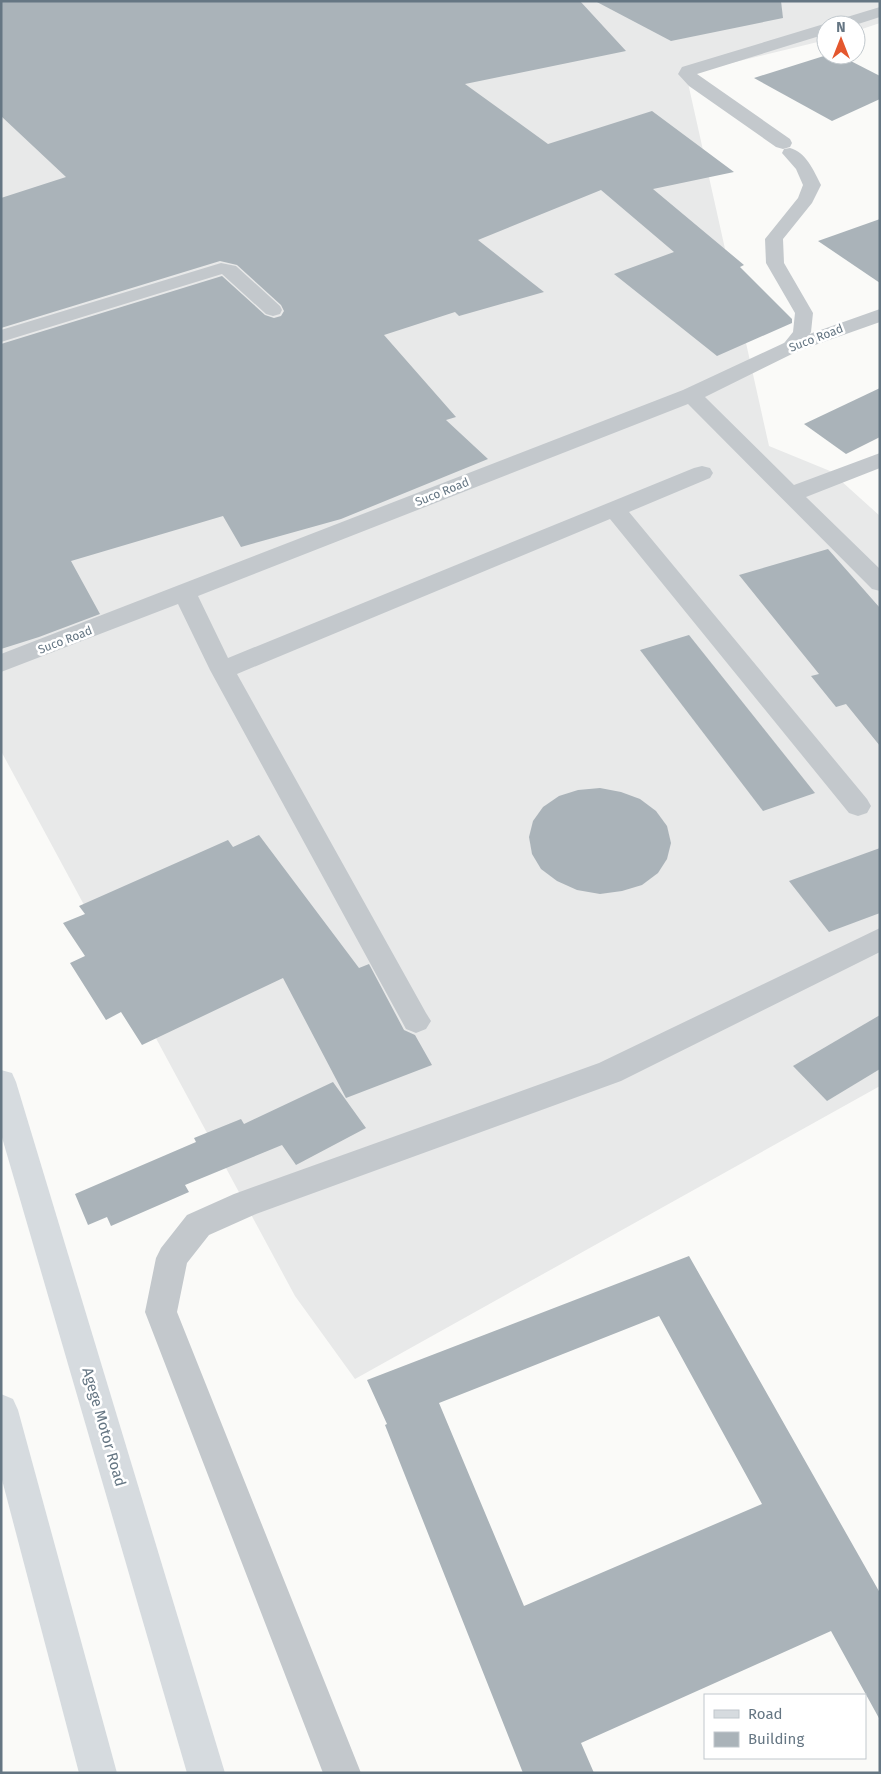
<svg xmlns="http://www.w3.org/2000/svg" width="881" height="1774" font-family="'Fira Sans',sans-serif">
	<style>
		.built { fill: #e8e9e9 }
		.building { fill: #aab3b9; fill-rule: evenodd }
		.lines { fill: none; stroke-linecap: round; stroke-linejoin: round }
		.lane { fill: #c3c8cc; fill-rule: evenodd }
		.street { fill: #c3c8cc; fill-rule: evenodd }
		.secondary { fill: #d6dbdf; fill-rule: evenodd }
		.labels { text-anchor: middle; stroke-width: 5; stroke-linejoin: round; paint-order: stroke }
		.street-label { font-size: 12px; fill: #657683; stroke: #fff }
		.near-street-label { font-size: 15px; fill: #657683; stroke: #fff }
	</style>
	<rect width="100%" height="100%" fill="#fafaf8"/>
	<polygon class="built" points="1,1 880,1 880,23 856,31 856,25 826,25 826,40 686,74 769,446 830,471 880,516 880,1086 355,1379 295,1296 1,751"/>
	<g class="building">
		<polygon points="1,1 580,1 626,51 465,84 548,144 652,111 734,172 653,189 744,265 740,267 792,319 792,323 717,356 614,274 674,252 601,190 478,240 544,292 459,316 455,312 384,335 456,417 446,420 488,459 341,519 241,547 223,516 71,561 100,614 39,637 1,649 1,344 222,276 265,315 274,318 281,316 284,311 281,305 237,265 220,261 1,328 1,198 66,177 1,116"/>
		<polygon points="595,1 781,1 783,18 671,41"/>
		<polygon points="827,55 839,55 880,76 880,99 832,121 754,78"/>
		<polygon points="880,219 880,283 818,241"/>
		<polygon points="880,388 880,437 846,454 804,424"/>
		<polygon points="828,549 880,608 880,746 846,704 836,707 811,676 819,674 739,575"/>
		<polygon points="689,635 815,793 763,811 640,650"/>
		<polygon points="600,788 621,792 640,799 656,811 667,826 671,843 667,859 658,873 642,885 622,891 600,894 577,890 557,881 541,869 532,854 529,837 533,821 543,807 559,796 578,790"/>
		<polygon points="259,835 359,968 369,964 404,1030 415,1035 432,1065 346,1098 283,978 142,1045 121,1012 106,1020 70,963 85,956 63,923 85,914 79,906 228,840 233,847"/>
		<polygon points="880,848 880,913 829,932 789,881"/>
		<polygon points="880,1015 880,1069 827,1101 793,1066"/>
		<polygon points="333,1082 366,1128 296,1165 282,1145 185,1185 189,1192 111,1226 107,1217 88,1225 75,1194 196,1142 194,1138 241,1119 244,1124"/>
		<path d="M689 1256 880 1593V1720L831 1631 581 1743 594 1773H523L385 1425 387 1424 367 1380ZM659 1316 762 1504 524 1606 439 1403Z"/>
	</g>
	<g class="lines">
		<g class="lane">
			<path d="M790 148C806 152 814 171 821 185L812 203 783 239 784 263 813 313 811 332 798 351 791 353 784 351 781 347 793 332 795 313 766 263 765 239 798 198 803 185 796 169 782 153 784 149Z"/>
			<polygon points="221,263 236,266 280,306 282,310 280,314 273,316 266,314 222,274 1,342 1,330"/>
		</g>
		<g class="street">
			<polygon points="880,7 880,17 855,25 826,25 826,34 697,74 790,139 792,143 790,147 783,149 776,147 689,86 678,74 682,67"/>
			<polygon points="880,309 880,322 798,351 705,397 794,485 880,453 880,468 806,497 880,569 880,591 872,589 688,404 198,596 228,658 694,468 702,466 710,468 713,473 710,478 629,512 867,799 871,806 867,813 858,816 849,813 610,519 237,674 426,1013 431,1021 426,1029 416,1033 406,1029 210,670 178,604 1,672 1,654 683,390 784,343"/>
			<polygon points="880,928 880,952 621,1081 256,1214 209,1235 187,1263 177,1312 361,1773 323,1773 145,1312 156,1258 161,1248 187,1215 234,1194 599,1063"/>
		</g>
		<g class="secondary">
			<polygon points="1,1070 12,1073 16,1082 225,1773 187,1773 1,1134"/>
			<polygon points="1,1394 13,1399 18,1410 117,1773 79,1773 1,1476"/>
		</g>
	</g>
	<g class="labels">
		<g class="street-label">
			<text transform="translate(816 338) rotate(-21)" y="4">Suco Road</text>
			<text transform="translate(442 492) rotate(-22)" y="4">Suco Road</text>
			<text transform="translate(65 640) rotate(-21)" y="4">Suco Road</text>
		</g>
		<g class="near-street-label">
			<text transform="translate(104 1427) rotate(74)" y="5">Agege Motor Road</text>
		</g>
	</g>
	<rect width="881" height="1774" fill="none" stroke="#657683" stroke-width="5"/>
	<rect x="704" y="1694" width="162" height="65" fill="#ffffff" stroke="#c1c8cd"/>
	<rect x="714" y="1710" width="25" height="8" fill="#d6dbdf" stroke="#c1c8cd"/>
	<text x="748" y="1719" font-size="15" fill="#657683">Road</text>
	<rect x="714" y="1732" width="25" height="15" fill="#aab3b9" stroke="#c1c8cd"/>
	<text x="748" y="1744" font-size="15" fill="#657683">Building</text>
	<g transform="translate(841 40)"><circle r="24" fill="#ffffff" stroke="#c1c8cd"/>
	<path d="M0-4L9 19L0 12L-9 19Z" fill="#e4572e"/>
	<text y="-8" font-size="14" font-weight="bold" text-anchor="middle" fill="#657683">N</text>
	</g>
</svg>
